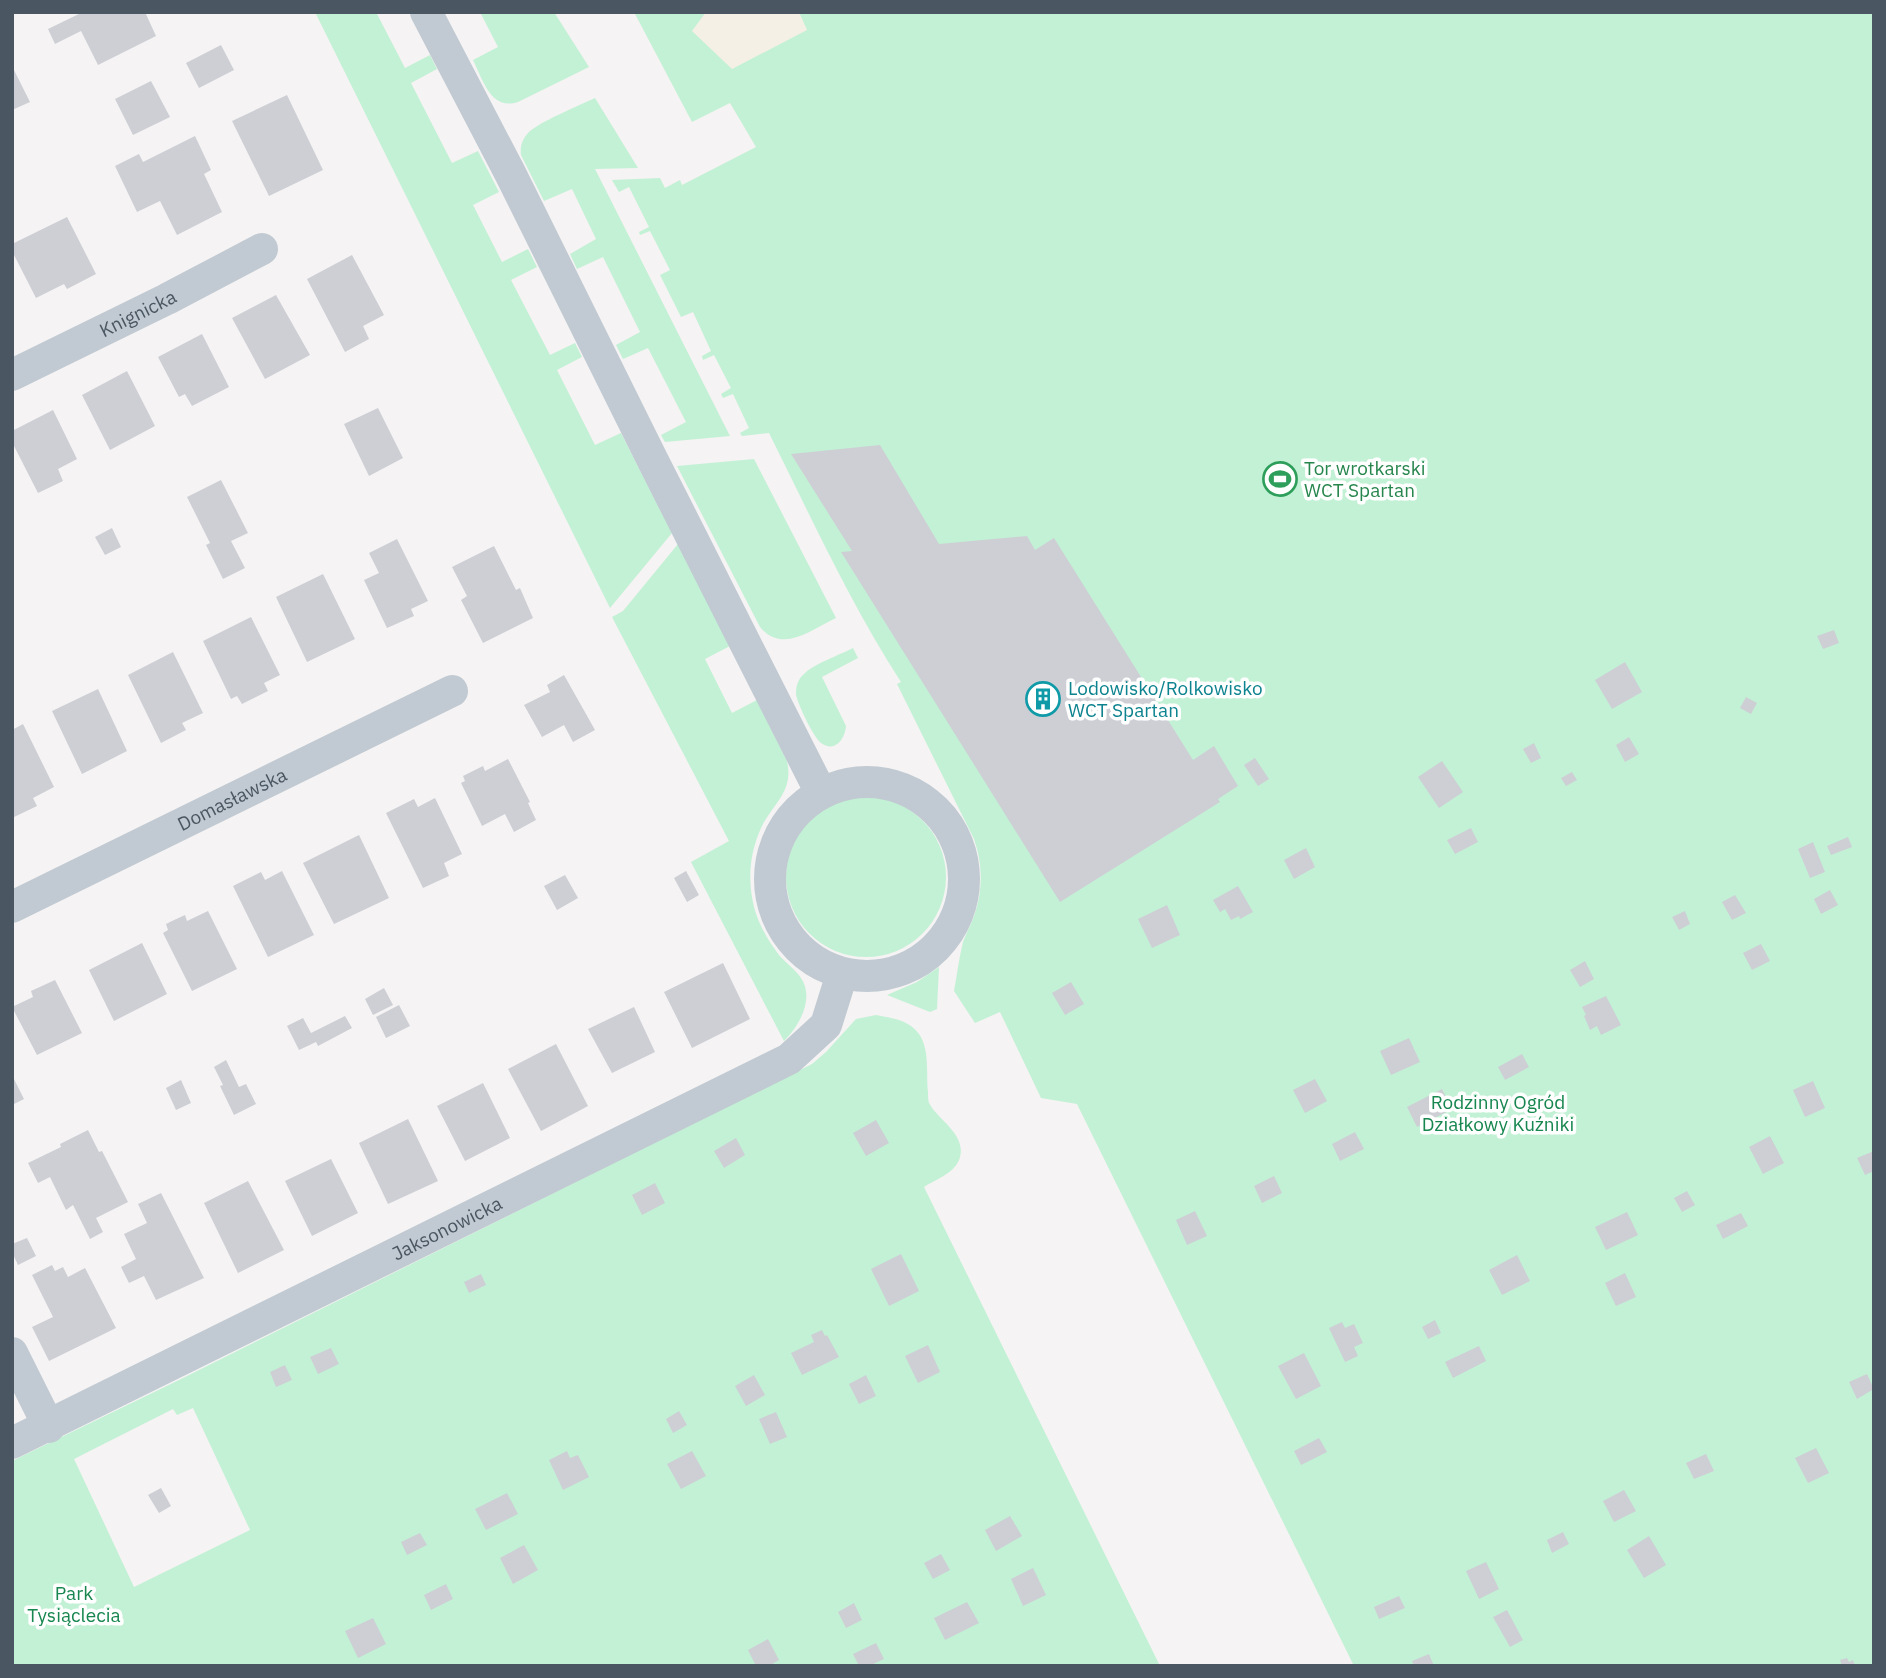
<svg xmlns="http://www.w3.org/2000/svg" width="1886" height="1678" font-family="'IBM Plex Sans',sans-serif">
	<style>
		.green { fill: #c3f1d5; fill-rule: evenodd }
		.sand { fill: #f5f0e5 }
		.building { fill: #cdcfd5 }
		.lines { fill: none; stroke-linecap: round; stroke-linejoin: round }
		.minor { stroke: #c1cad2; stroke-width: 32 }
		.labels { text-anchor: middle; stroke-width: 7; stroke-linejoin: round; paint-order: stroke }
		.street-label { font-size: 19px; fill: #4a5661; stroke: #fff }
		.leisure-label { font-size: 19px; fill: #27864d; stroke: #fff; text-anchor: start }
		.culture-label { font-size: 19px; fill: #0d838f; stroke: #fff; text-anchor: start }
		.park-label { font-size: 19px; fill: #17864f; stroke: #fff }
	</style>
	<rect width="100%" height="100%" fill="#f5f3f3"/>
	<g class="green">
		<polygon points="315,12 376,12 405,68 430,55 437,69 411,83 452,163 478,151 499,192 473,205 502,262 528,249 537,267 511,280 550,355 575,343 582,357 557,370 595,445 621,433 672,533 610,608"/>
		<path d="M480 12H554L589 67 518 102C491 111 483 80 473 60L498 47Z"/>
		<path d="M634 12H1874V1666H1354L1077 1104 1041 1098 1000 1012 975 1023 954 991C957 975 959 958 963 942 966 933 971 925 974 916 983 891 983 864 974 839L897 684 901 682C850 603 811 517 769 433L742 436 740 433 749 428 733 394 723 398 721 394 731 388 714 355 703 360 702 356 711 351 693 312 681 317 660 275 670 270 650 231 640 235 639 232 649 227 629 187 619 192 612 180 660 178 665 188 680 180 682 185 756 147 730 103 692 122Z"/>
		<path d="M595 98 638 168 595 169 730 436 665 442 661 435 686 422 648 348 623 359 616 345 640 332 603 257 577 269 570 254 596 239 572 189 544 201 521 155C520 146 522 140 528 133 537 123 580 105 595 98Z"/>
		<path d="M754 459 836 618C810 630 783 654 760 627L677 466Z"/>
		<path d="M678 544 730 646 705 659 732 713 757 700 787 761C794 792 773 803 761 828 751 850 748 873 752 897 755 918 766 938 779 955 786 963 795 969 801 978 815 999 799 1026 784 1041L691 862 729 841 612 617 623 611Z"/>
		<path d="M853 648 858 658 822 677 846 726C845 739 835 753 821 743 814 738 797 703 796 694 796 686 798 679 804 674 813 664 840 655 853 648Z"/>
		<circle cx="866" cy="877" r="80"/>
		<polygon points="939,967 937,1009 930,1012 887,995 917,982"/>
		<path d="M876 1015C892 1018 909 1020 919 1034 930 1050 926 1073 928 1092 928 1094 928 1100 929 1103 938 1120 966 1134 960 1157 956 1173 936 1179 924 1187L1160 1666H12V1461L179 1380 812 1064 826 1052 856 1019ZM193 1408 250 1530 134 1587 74 1459 173 1409 177 1415Z"/>
	</g>
	<polygon class="sand" points="706,12 799,12 807,30 732,69 692,31"/>
	<g class="building">
		<polygon points="83,12 145,12 156,36 98,65 81,31 55,44 48,29"/>
		<polygon points="221,45 234,70 199,88 186,63"/>
		<polygon points="12,66 30,102 12,110"/>
		<polygon points="151,81 170,117 133,135 115,99"/>
		<polygon points="287,95 323,170 269,196 232,121"/>
		<polygon points="195,136 211,170 204,174 222,212 177,235 160,201 137,212 115,166 139,154 143,162"/>
		<polygon points="67,217 96,274 67,289 64,284 36,298 12,251 12,244"/>
		<polygon points="352,255 384,315 363,326 369,339 345,352 307,279"/>
		<polygon points="276,295 310,355 265,379 232,318"/>
		<polygon points="202,334 229,387 192,406 185,394 179,397 158,357"/>
		<polygon points="127,371 155,426 110,450 82,395"/>
		<polygon points="378,408 403,458 369,476 344,424"/>
		<polygon points="53,410 77,459 58,469 63,481 38,493 12,442 12,431"/>
		<polygon points="880,445 939,544 1027,536 1035,550 1054,538 1193,760 1214,746 1238,786 1218,799 1220,802 1060,902 841,552 852,551 791,454"/>
		<polygon points="221,480 248,533 231,541 245,568 223,579 206,545 210,543 187,497"/>
		<polygon points="112,528 121,547 105,555 95,537"/>
		<polygon points="397,539 428,601 411,609 414,616 387,628 364,580 379,573 369,553"/>
		<polygon points="494,546 516,590 520,588 533,618 483,643 461,600 467,596 452,567"/>
		<polygon points="323,574 355,639 307,662 276,597"/>
		<polygon points="251,617 280,675 264,683 268,691 242,704 237,696 231,699 203,641"/>
		<polygon points="1834,630 1839,643 1823,649 1817,636"/>
		<polygon points="173,652 203,713 182,723 186,730 161,743 128,675"/>
		<polygon points="1625,662 1642,692 1612,709 1595,680"/>
		<polygon points="564,675 595,730 573,742 564,725 542,737 524,705 550,692 547,685"/>
		<polygon points="98,689 127,751 82,774 52,711"/>
		<polygon points="1746,697 1757,703 1751,714 1740,708"/>
		<polygon points="23,724 54,787 33,798 37,806 12,818 12,730"/>
		<polygon points="1629,737 1639,754 1625,762 1616,745"/>
		<polygon points="1534,743 1541,758 1531,763 1523,749"/>
		<polygon points="1255,758 1269,779 1258,786 1244,765"/>
		<polygon points="508,759 530,802 528,803 536,820 514,832 505,814 482,826 461,783 465,781 463,776 483,766 485,771"/>
		<polygon points="1442,761 1463,792 1439,808 1418,777"/>
		<polygon points="1572,772 1577,780 1566,786 1561,778"/>
		<polygon points="435,798 462,854 444,863 449,876 423,888 386,813 414,799 418,807"/>
		<polygon points="1471,828 1478,842 1455,854 1447,840"/>
		<polygon points="359,835 389,898 334,924 303,863"/>
		<polygon points="1848,837 1852,847 1831,855 1827,846"/>
		<polygon points="1813,842 1825,872 1810,878 1798,849"/>
		<polygon points="1306,848 1315,867 1294,879 1284,860"/>
		<polygon points="282,871 314,935 268,957 233,886 261,872 265,880"/>
		<polygon points="686,871 699,895 687,902 674,878"/>
		<polygon points="565,875 578,898 557,910 544,886"/>
		<polygon points="1238,886 1253,912 1240,919 1239,916 1231,920 1225,909 1220,912 1213,900"/>
		<polygon points="1830,890 1838,905 1821,914 1814,899"/>
		<polygon points="1735,895 1746,913 1732,920 1722,902"/>
		<polygon points="1167,905 1180,935 1152,948 1138,919"/>
		<polygon points="208,911 237,969 192,991 163,933 168,930 166,924 172,921 185,915 187,921"/>
		<polygon points="1685,911 1690,924 1679,930 1672,917"/>
		<polygon points="142,943 167,994 114,1021 89,970"/>
		<polygon points="1761,944 1770,961 1752,970 1743,953"/>
		<polygon points="1585,961 1594,979 1580,987 1570,970"/>
		<polygon points="723,963 750,1019 692,1048 664,992"/>
		<polygon points="55,980 82,1033 37,1055 12,1007 33,997 31,991"/>
		<polygon points="1071,982 1084,1004 1065,1015 1052,993"/>
		<polygon points="384,988 393,1005 373,1015 365,999"/>
		<polygon points="1606,996 1621,1025 1601,1035 1597,1026 1590,1030 1584,1016 1586,1015 1582,1007"/>
		<polygon points="399,1005 410,1026 386,1038 376,1017"/>
		<polygon points="634,1007 655,1052 612,1073 588,1029"/>
		<polygon points="345,1016 352,1028 318,1046 316,1042 299,1050 287,1026 303,1018 311,1033"/>
		<polygon points="1409,1038 1420,1062 1391,1075 1380,1051"/>
		<polygon points="556,1044 588,1106 541,1131 508,1069"/>
		<polygon points="1522,1054 1529,1067 1505,1080 1498,1067"/>
		<polygon points="226,1060 239,1087 246,1084 256,1104 234,1115 220,1086 223,1085 214,1067"/>
		<polygon points="12,1075 24,1099 12,1105"/>
		<polygon points="1315,1079 1327,1101 1305,1113 1293,1090"/>
		<polygon points="181,1080 191,1103 176,1110 166,1088"/>
		<polygon points="1813,1081 1825,1108 1805,1117 1793,1090"/>
		<polygon points="483,1083 510,1138 465,1161 437,1106"/>
		<polygon points="1442,1089 1452,1109 1417,1127 1407,1107"/>
		<polygon points="408,1119 438,1181 388,1204 359,1143"/>
		<polygon points="876,1120 889,1143 866,1156 853,1133"/>
		<polygon points="88,1130 99,1152 102,1151 128,1202 96,1218 103,1232 90,1239 73,1205 66,1210 50,1177 38,1183 28,1163 61,1147 60,1144"/>
		<polygon points="1355,1132 1364,1149 1340,1161 1332,1144"/>
		<polygon points="1770,1136 1784,1163 1763,1174 1749,1147"/>
		<polygon points="736,1138 745,1155 724,1168 714,1151"/>
		<polygon points="1874,1151 1874,1171 1865,1175 1857,1158"/>
		<polygon points="331,1159 358,1213 312,1236 285,1181"/>
		<polygon points="1274,1176 1282,1193 1262,1203 1254,1186"/>
		<polygon points="248,1181 284,1250 238,1273 204,1203"/>
		<polygon points="655,1183 665,1203 642,1215 632,1195"/>
		<polygon points="1687,1191 1695,1205 1682,1212 1674,1198"/>
		<polygon points="161,1193 204,1278 156,1300 144,1276 129,1283 121,1267 136,1259 124,1234 147,1223 138,1204"/>
		<polygon points="1195,1211 1207,1236 1187,1245 1176,1220"/>
		<polygon points="1627,1212 1638,1235 1606,1250 1595,1227"/>
		<polygon points="1741,1213 1748,1226 1723,1239 1716,1225"/>
		<polygon points="27,1238 36,1256 18,1265 12,1252 12,1244"/>
		<polygon points="901,1254 919,1291 889,1306 871,1269"/>
		<polygon points="1517,1255 1530,1281 1502,1295 1489,1270"/>
		<polygon points="52,1265 55,1271 63,1267 68,1277 85,1268 116,1328 49,1361 32,1327 53,1317 32,1275"/>
		<polygon points="1625,1273 1636,1297 1616,1306 1605,1283"/>
		<polygon points="481,1274 486,1285 469,1293 464,1282"/>
		<polygon points="1435,1320 1441,1333 1428,1339 1422,1327"/>
		<polygon points="1342,1322 1345,1328 1354,1324 1363,1343 1354,1347 1358,1356 1345,1362 1329,1328"/>
		<polygon points="822,1330 825,1336 827,1335 839,1357 802,1375 791,1353 814,1342 811,1335"/>
		<polygon points="928,1345 940,1372 918,1383 905,1356"/>
		<polygon points="1479,1346 1486,1361 1453,1378 1445,1362"/>
		<polygon points="331,1348 339,1364 318,1374 310,1357"/>
		<polygon points="1304,1353 1321,1386 1296,1399 1278,1366"/>
		<polygon points="285,1365 292,1380 276,1387 270,1372"/>
		<polygon points="1867,1374 1874,1389 1857,1399 1849,1382"/>
		<polygon points="754,1375 765,1395 746,1406 735,1386"/>
		<polygon points="866,1375 876,1396 859,1404 849,1384"/>
		<polygon points="679,1411 687,1425 673,1433 666,1419"/>
		<polygon points="776,1412 787,1437 770,1444 759,1419"/>
		<polygon points="1319,1438 1327,1452 1301,1465 1294,1451"/>
		<polygon points="1816,1448 1829,1473 1808,1483 1795,1458"/>
		<polygon points="567,1451 570,1458 578,1455 589,1477 563,1490 549,1460"/>
		<polygon points="692,1451 706,1476 681,1489 667,1464"/>
		<polygon points="1706,1454 1714,1471 1694,1479 1686,1463"/>
		<polygon points="161,1488 171,1506 159,1513 148,1495"/>
		<polygon points="1624,1490 1636,1511 1614,1522 1603,1501"/>
		<polygon points="507,1493 518,1514 486,1530 475,1509"/>
		<polygon points="1010,1516 1022,1536 996,1551 985,1530"/>
		<polygon points="1563,1532 1569,1544 1552,1553 1547,1540"/>
		<polygon points="420,1533 427,1545 407,1555 401,1542"/>
		<polygon points="1649,1536 1666,1565 1644,1578 1627,1550"/>
		<polygon points="524,1545 538,1570 513,1584 500,1558"/>
		<polygon points="941,1554 950,1570 933,1579 924,1563"/>
		<polygon points="1486,1562 1499,1589 1479,1599 1466,1571"/>
		<polygon points="1033,1568 1046,1595 1023,1606 1011,1579"/>
		<polygon points="446,1584 453,1599 431,1610 424,1595"/>
		<polygon points="1399,1596 1405,1608 1379,1619 1374,1607"/>
		<polygon points="967,1602 979,1623 945,1640 934,1618"/>
		<polygon points="854,1603 862,1620 846,1628 838,1612"/>
		<polygon points="1507,1610 1523,1640 1510,1647 1493,1617"/>
		<polygon points="373,1618 386,1644 358,1658 345,1631"/>
		<polygon points="768,1639 779,1660 769,1666 756,1666 748,1650"/>
		<polygon points="876,1643 884,1659 869,1666 859,1666 853,1654"/>
		<polygon points="1429,1654 1434,1666 1414,1666 1412,1661"/>
		<polygon points="1847,1658 1849,1662 1853,1660 1855,1666 1842,1666 1840,1660"/>
	</g>
	<g class="lines">
		<g class="minor">
			<polyline points="426,12 510,173 652,459 821,793"/>
			<path id="s1" d="M12 375 167 299 262 249"/>
			<circle cx="867" cy="879" r="97"/>
			<path id="s2" d="M12 907 452 691"/>
			<polyline points="12,1353 49,1427"/>
			<path id="s3" d="M12 1443 789 1059 826 1025 842 974"/>
		</g>
	</g>
	<defs>
		<g id="stadium-ring" transform="scale(1.75)"><circle r="9.5" fill="#fff" stroke="#2e9e5b" stroke-width="1.5"/><path d="M0-5a6.5 5 0 1 0 0 10a6.5 5 0 1 0 0-10ZM-3.5-1.8h7v3.6h-7Z" fill="#2e9e5b"/></g>
		<g id="building-ring" transform="scale(1.75)"><circle r="9.5" fill="#fff" stroke="#0f9aa8" stroke-width="1.5"/><path d="M-4-6H4V6H1V3H-1V6H-4ZM-2.5-4.3h1.7v1.8h-1.7ZM.8-4.3h1.7v1.8H.8ZM-2.5-1h1.7V.8h-1.7ZM.8-1h1.7V.8H.8Z" fill="#0f9aa8"/></g>
	</defs>
	<g fill-rule="evenodd">
		<use href="#stadium-ring" x="1280" y="479"/>
		<use href="#building-ring" x="1043" y="699"/>
	</g>
	<g class="labels">
		<g class="street-label">
			<text dy="7" stroke="none"><textPath href="#s1" startOffset="140">Knignicka</textPath></text>
			<text dy="7" stroke="none"><textPath href="#s2" startOffset="245">Domasławska</textPath></text>
			<text dy="7" stroke="none"><textPath href="#s3" startOffset="485">Jaksonowicka</textPath></text>
		</g>
		<g class="leisure-label">
			<text x="1304" y="475">Tor wrotkarski<tspan x="1304" dy="22">WCT Spartan</tspan></text>
		</g>
		<g class="culture-label">
			<text x="1068" y="695">Lodowisko/Rolkowisko<tspan x="1068" dy="22">WCT Spartan</tspan></text>
		</g>
		<g class="park-label">
			<text x="1498" y="1109">Rodzinny Ogród<tspan x="1498" dy="22">Działkowy Kuźniki</tspan></text>
			<text x="74" y="1600">Park<tspan x="74" dy="22">Tysiąclecia</tspan></text>
		</g>
	</g>
	<rect width="1886" height="1678" fill="none" stroke="#4a5661" stroke-width="28"/>
</svg>
